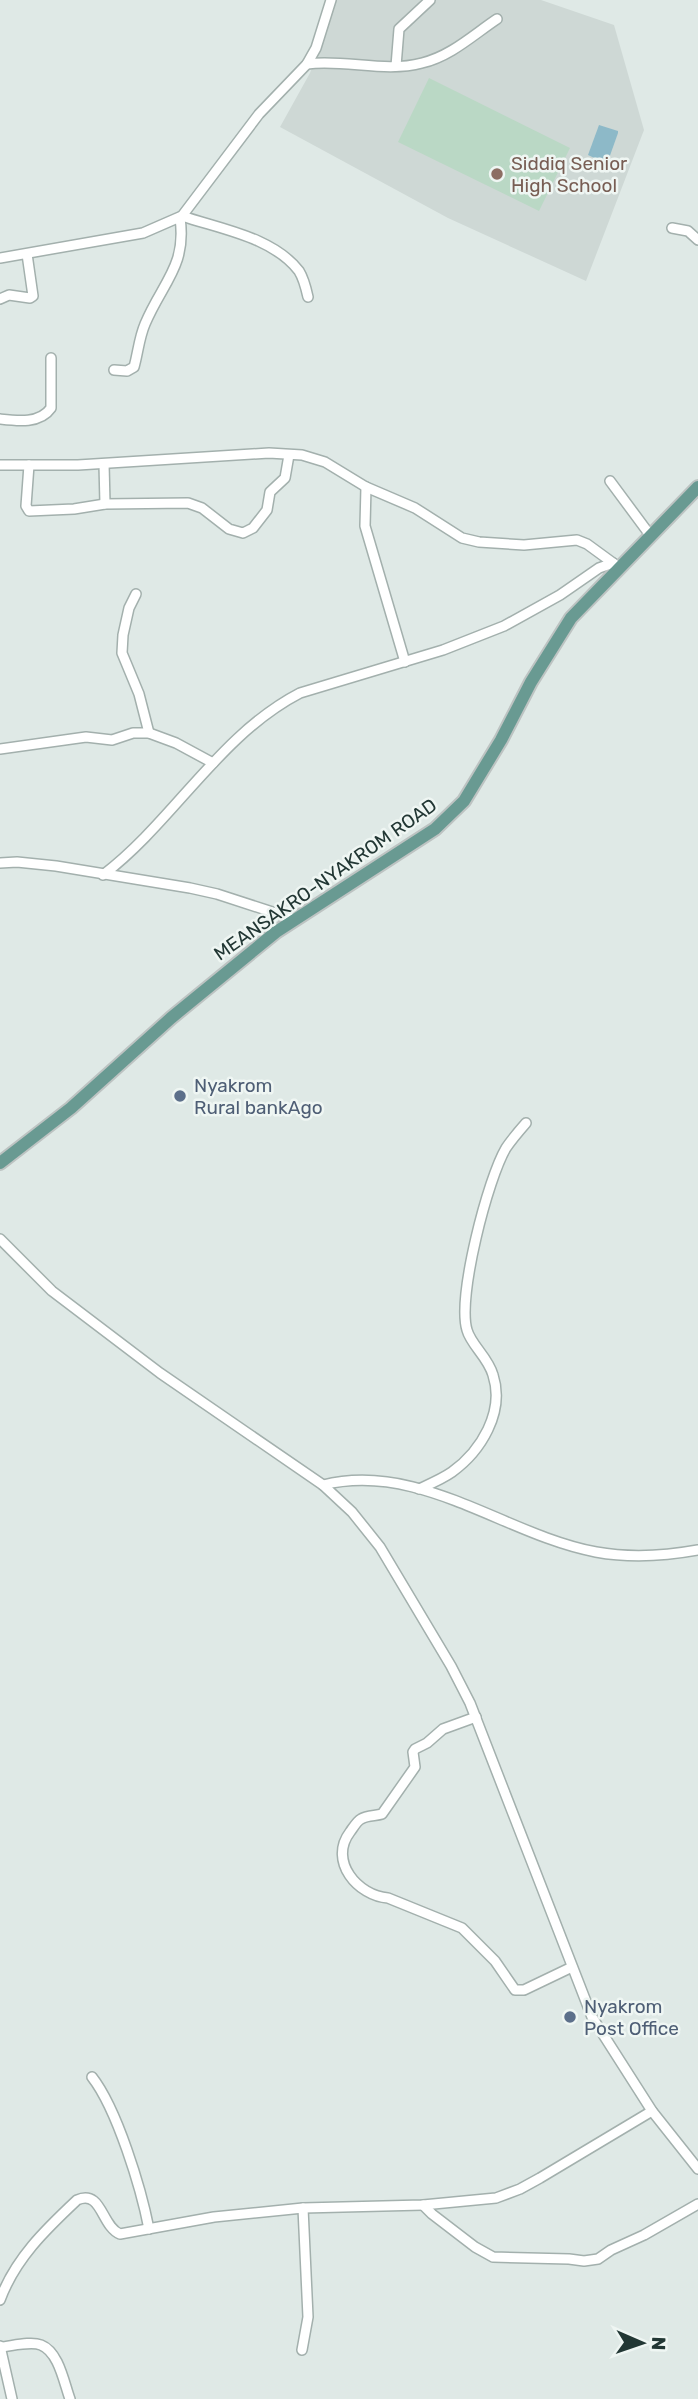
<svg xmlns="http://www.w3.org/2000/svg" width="698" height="2399" font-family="Rubik,sans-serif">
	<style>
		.built { fill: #ced8d5 }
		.green { fill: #bad8c5 }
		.water { fill: #8db9c8 }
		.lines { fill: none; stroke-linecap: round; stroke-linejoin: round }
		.minor-casing { stroke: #a3b0ad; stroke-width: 12 }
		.major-casing { stroke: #bdc3c2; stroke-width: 16 }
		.minor { stroke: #fff; stroke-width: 9 }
		.major { stroke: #699a92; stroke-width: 12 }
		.education-dot { fill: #8d6e63; stroke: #eff6f3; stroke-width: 2.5 }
		.service-dot { fill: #5c6f8a; stroke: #eff6f3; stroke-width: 2.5 }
		.labels { text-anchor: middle; stroke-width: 5; stroke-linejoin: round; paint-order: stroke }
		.education-label { font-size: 19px; fill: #785e54; stroke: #eff6f3; text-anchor: start }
		.street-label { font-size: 19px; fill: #223734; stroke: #eff6f3 }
		.service-label { font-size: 19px; fill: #4e5e75; stroke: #eff6f3; text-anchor: start }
	</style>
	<rect width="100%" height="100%" fill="#dfe9e6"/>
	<polygon class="built" points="336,0 541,0 614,25 644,130 586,281 448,218 280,127 310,73"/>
	<polygon class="green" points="429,78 570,148 539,211 398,142"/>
	<polygon class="water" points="599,125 618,131 618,133 607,164 588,155"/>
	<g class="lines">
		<g class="minor-casing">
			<g id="minor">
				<path d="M307 64C345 59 385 73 422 63 451 56 473 35 497 19"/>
				<polyline points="396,66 399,29 430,0"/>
				<path d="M182 216C220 229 273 237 299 271 304 279 306 288 308 297"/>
				<polyline points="672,228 688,231 698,240"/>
				<polyline points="0,258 143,233 182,216 259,114 307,64 316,48 331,0"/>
				<polyline points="0,299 9,295 30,298 33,296 27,254"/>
				<path d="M114 370 127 371 134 367C138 353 139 338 145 324 162 283 187 266 180 218"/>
				<path d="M0 419C17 421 40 424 51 408V358"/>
				<polyline points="104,464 105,504"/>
				<polyline points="0,465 78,465 269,453 302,455 325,462 366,487 415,508 462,538 479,542 524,545 577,540 587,544 613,563"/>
				<polyline points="29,465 26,506 29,511 74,509 105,504 188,503 202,508 229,529 243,533 253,528 267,510 270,492 285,478 289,455"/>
				<polyline points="610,481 650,535"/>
				<polyline points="366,487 365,526 405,662"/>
				<polyline points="136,594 129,608 123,635 122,653 139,694 149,733"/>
				<polyline points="0,749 86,737 112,740 133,733 149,733 176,743 213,763"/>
				<polyline points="0,863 17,862 56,866 190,888 217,894 294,919"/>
				<path d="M103 875C174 821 219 735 300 693L443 650 504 626 560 595 599 568 613 563 616 565"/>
				<polyline points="0,1239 52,1291 160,1373 323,1485 352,1512 380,1547 451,1666 470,1703 592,2017 652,2111 698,2169"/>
				<path d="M323 1485C420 1461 505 1535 596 1552 629 1558 665 1556 698 1550"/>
				<path d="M419 1489C430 1484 442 1479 452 1472 481 1451 505 1412 493 1375 488 1357 471 1345 467 1330 457 1297 488 1178 506 1148 512 1139 519 1131 526 1123"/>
				<path d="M476 1717 443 1729 427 1743 415 1749 413 1752 415 1767 382 1814C376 1816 367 1815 361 1819 357 1821 353 1828 350 1832 328 1861 358 1896 388 1898L462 1928 495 1961 515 1990H524L572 1967"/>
				<path d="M92 2077C117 2109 141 2188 149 2229"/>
				<polyline points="423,2205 432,2214 475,2247 493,2257 569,2259 584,2261 598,2259 611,2250 644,2235 698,2204"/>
				<path d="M0 2300C15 2259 45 2230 77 2200 102 2189 101 2226 120 2234L214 2217 303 2208 423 2205 496 2198 520 2189 540 2178 652 2111"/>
				<polyline points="0,2346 12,2399"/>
				<path d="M1 2347C12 2346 31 2341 41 2345 59 2352 64 2383 70 2399"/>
				<polyline points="302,2350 308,2317 303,2208"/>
			</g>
		</g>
		<g class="major-casing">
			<polyline id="major" points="0,1163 71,1108 171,1018 276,932 435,829 464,801 501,740 531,682 571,618 698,487"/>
		</g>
		<use href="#minor" class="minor"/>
		<use href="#major" class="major"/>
	</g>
	<circle class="education-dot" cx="497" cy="174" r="7"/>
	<g class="service-dot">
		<circle cx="180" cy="1096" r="7"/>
		<circle cx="570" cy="2017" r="7"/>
	</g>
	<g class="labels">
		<g class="education-label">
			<text x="511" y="170">Siddiq Senior<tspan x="511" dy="22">High School</tspan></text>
		</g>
		<g class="street-label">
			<text transform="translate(325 879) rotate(-35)" y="7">MEANSAKRO-NYAKROM ROAD</text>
		</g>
		<g class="service-label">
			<text x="194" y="1092">Nyakrom<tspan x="194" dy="22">Rural bankAgo</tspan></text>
			<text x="584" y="2013">Nyakrom<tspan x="584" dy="22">Post Office</tspan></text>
		</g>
	</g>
	<g transform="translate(642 2343) rotate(92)" stroke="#eff6f3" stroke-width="5" paint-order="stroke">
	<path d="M0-5L12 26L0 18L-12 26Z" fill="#223734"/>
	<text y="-10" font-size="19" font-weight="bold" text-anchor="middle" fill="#223734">N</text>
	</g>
</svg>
